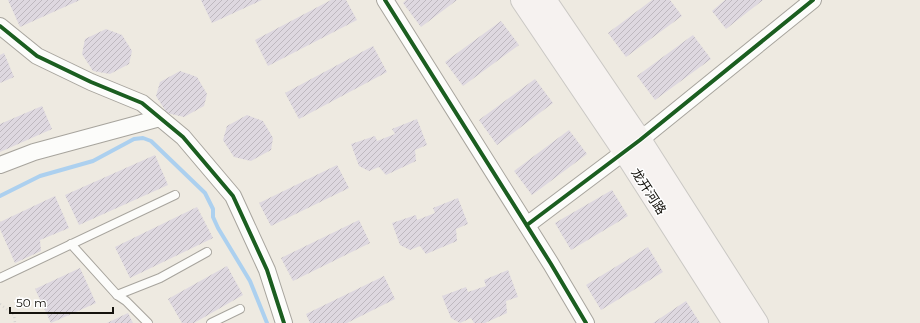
<svg xmlns="http://www.w3.org/2000/svg" width="920" height="323" font-family="Montserrat,'Noto Sans SC',sans-serif">
	<style>
		.lines { fill: none; stroke-linecap: round; stroke-linejoin: round }
		.stream { stroke: #acd0ef; stroke-width: 4 }
		.building { fill: url(#building-hatch) }
		.service-casing { stroke: #a7a49d; stroke-width: 10 }
		.minor-casing { stroke: #a7a49d; stroke-width: 18 }
		.primary-casing { stroke: #cac8c4; stroke-width: 24 }
		.path { stroke: #d4d3d0; stroke-width: 2.5; stroke-dasharray: 1 3; stroke-linecap: butt }
		.service { stroke: #fcfcfa; stroke-width: 8 }
		.minor { stroke: #fcfcfa; stroke-width: 16 }
		.primary { stroke: #f6f2f0; stroke-width: 22 }
		.cycleway-casing { stroke: #fff; stroke-width: 6 }
		.cycleway { stroke: #1b5e20; stroke-width: 4 }
		.labels { text-anchor: middle; stroke-width: 3; stroke-linejoin: round; paint-order: stroke }
		.street-label { font-size: 13px; fill: #14120c; stroke: #fff }
	</style>
	<defs>
		<pattern id="building-hatch" width="6" height="6" patternUnits="userSpaceOnUse"><rect width="6" height="6" fill="#ded8e0"/><path d="M-1 1l2-2M0 6l6-6M5 7l2-2" fill="none" stroke="#beb8bf"/></pattern>
	</defs>
	<rect width="100%" height="100%" fill="#eeeae1"/>
	<g class="lines">
		<polyline class="stream" points="0,196 40,176 93,161 134,139 143,138 151,141 205,193 213,209 213,217 218,228 250,281 267,323"/>
	</g>
	<g class="building">
		<polygon points="8,0 80,0 20,27"/>
		<polygon points="201,0 262,0 212,23"/>
		<polygon points="331,0 346,0 357,20 268,66 255,40"/>
		<polygon points="406,0 457,0 421,27 403,3"/>
		<polygon points="652,0 670,0 682,16 626,57 608,33"/>
		<polygon points="725,0 763,0 726,29 712,11"/>
		<polygon points="501,21 519,45 463,86 445,62"/>
		<polygon points="106,29 122,35 132,51 129,64 110,74 93,71 82,54 85,39"/>
		<polygon points="693,35 711,59 655,100 637,76"/>
		<polygon points="373,46 387,72 299,119 285,93"/>
		<polygon points="4,53 14,77 0,83 0,55"/>
		<polygon points="180,71 197,77 207,94 204,106 184,117 167,113 156,96 160,82"/>
		<polygon points="535,79 553,103 497,145 479,120"/>
		<polygon points="42,106 52,129 0,152 0,124"/>
		<polygon points="247,115 263,121 273,138 271,150 251,161 234,157 223,140 227,126"/>
		<polygon points="417,119 427,145 415,150 416,161 386,175 379,167 369,171 359,166 351,144 375,136 377,141 395,134 392,129"/>
		<polygon points="569,130 587,154 532,195 514,171"/>
		<polygon points="155,155 168,185 79,225 65,195"/>
		<polygon points="337,165 349,188 271,226 259,203"/>
		<polygon points="612,190 628,216 571,250 555,223"/>
		<polygon points="55,196 69,228 40,240 41,251 15,263 0,229 0,222"/>
		<polygon points="458,198 468,224 456,229 457,241 426,254 420,246 410,250 400,245 392,223 416,215 417,220 435,213 433,208"/>
		<polygon points="197,207 213,238 130,278 115,247"/>
		<polygon points="359,220 370,243 293,281 281,258"/>
		<polygon points="648,247 663,272 601,310 586,285"/>
		<polygon points="227,266 243,295 194,323 182,323 168,299"/>
		<polygon points="80,268 96,303 51,323 35,289"/>
		<polygon points="508,270 518,297 506,301 507,313 485,323 474,323 471,318 460,323 451,318 442,296 466,287 468,292 486,286 484,280"/>
		<polygon points="384,276 395,299 347,323 310,323 306,314"/>
		<polygon points="686,301 700,323 653,323"/>
		<polygon points="128,313 133,323 107,323"/>
	</g>
	<g class="lines">
		<g class="service-casing">
			<g id="service">
				<polyline points="71,244 117,295 126,301 148,323"/>
				<polyline points="0,278 175,195"/>
				<polyline points="117,295 160,278 207,252"/>
				<polyline points="211,323 240,309"/>
			</g>
		</g>
		<g class="minor-casing">
			<g id="minor">
				<polyline points="385,0 551,264 586,323"/>
				<polyline points="0,26 37,56 91,82 142,103 183,137 233,196 267,270 284,323"/>
				<polyline points="0,165 34,152 160,118"/>
				<polyline points="527,225 640,140 813,0"/>
			</g>
		</g>
		<g class="primary-casing">
			<g id="primary">
				<polyline points="522,0 624,151 734,323"/>
				<polyline points="545,0 640,140 757,323"/>
			</g>
		</g>
		<polyline class="path" points="0,304 14,315 15,323"/>
		<use href="#service" class="service"/>
		<use href="#minor" class="minor"/>
		<use href="#primary" class="primary"/>
		<g class="cycleway-casing">
			<g id="cycleway">
				<polyline points="385,0 551,264 586,323"/>
				<polyline points="0,26 37,56 91,82 142,103 183,137 233,196 267,270 284,323"/>
				<polyline points="527,225 640,140 813,0"/>
			</g>
		</g>
		<use href="#cycleway" class="cycleway"/>
	</g>
	<g class="labels">
		<g class="street-label">
			<text transform="translate(649 191) rotate(57)" y="5">龙开河路</text>
		</g>
	</g>
	<path d="M10 307v6h103v-6" fill="none" stroke="#14120c" stroke-width="2"/>
	<text x="16" y="307" font-size="12" fill="#14120c" stroke="#ffffff" stroke-width="3" paint-order="stroke">50 m</text>
</svg>
